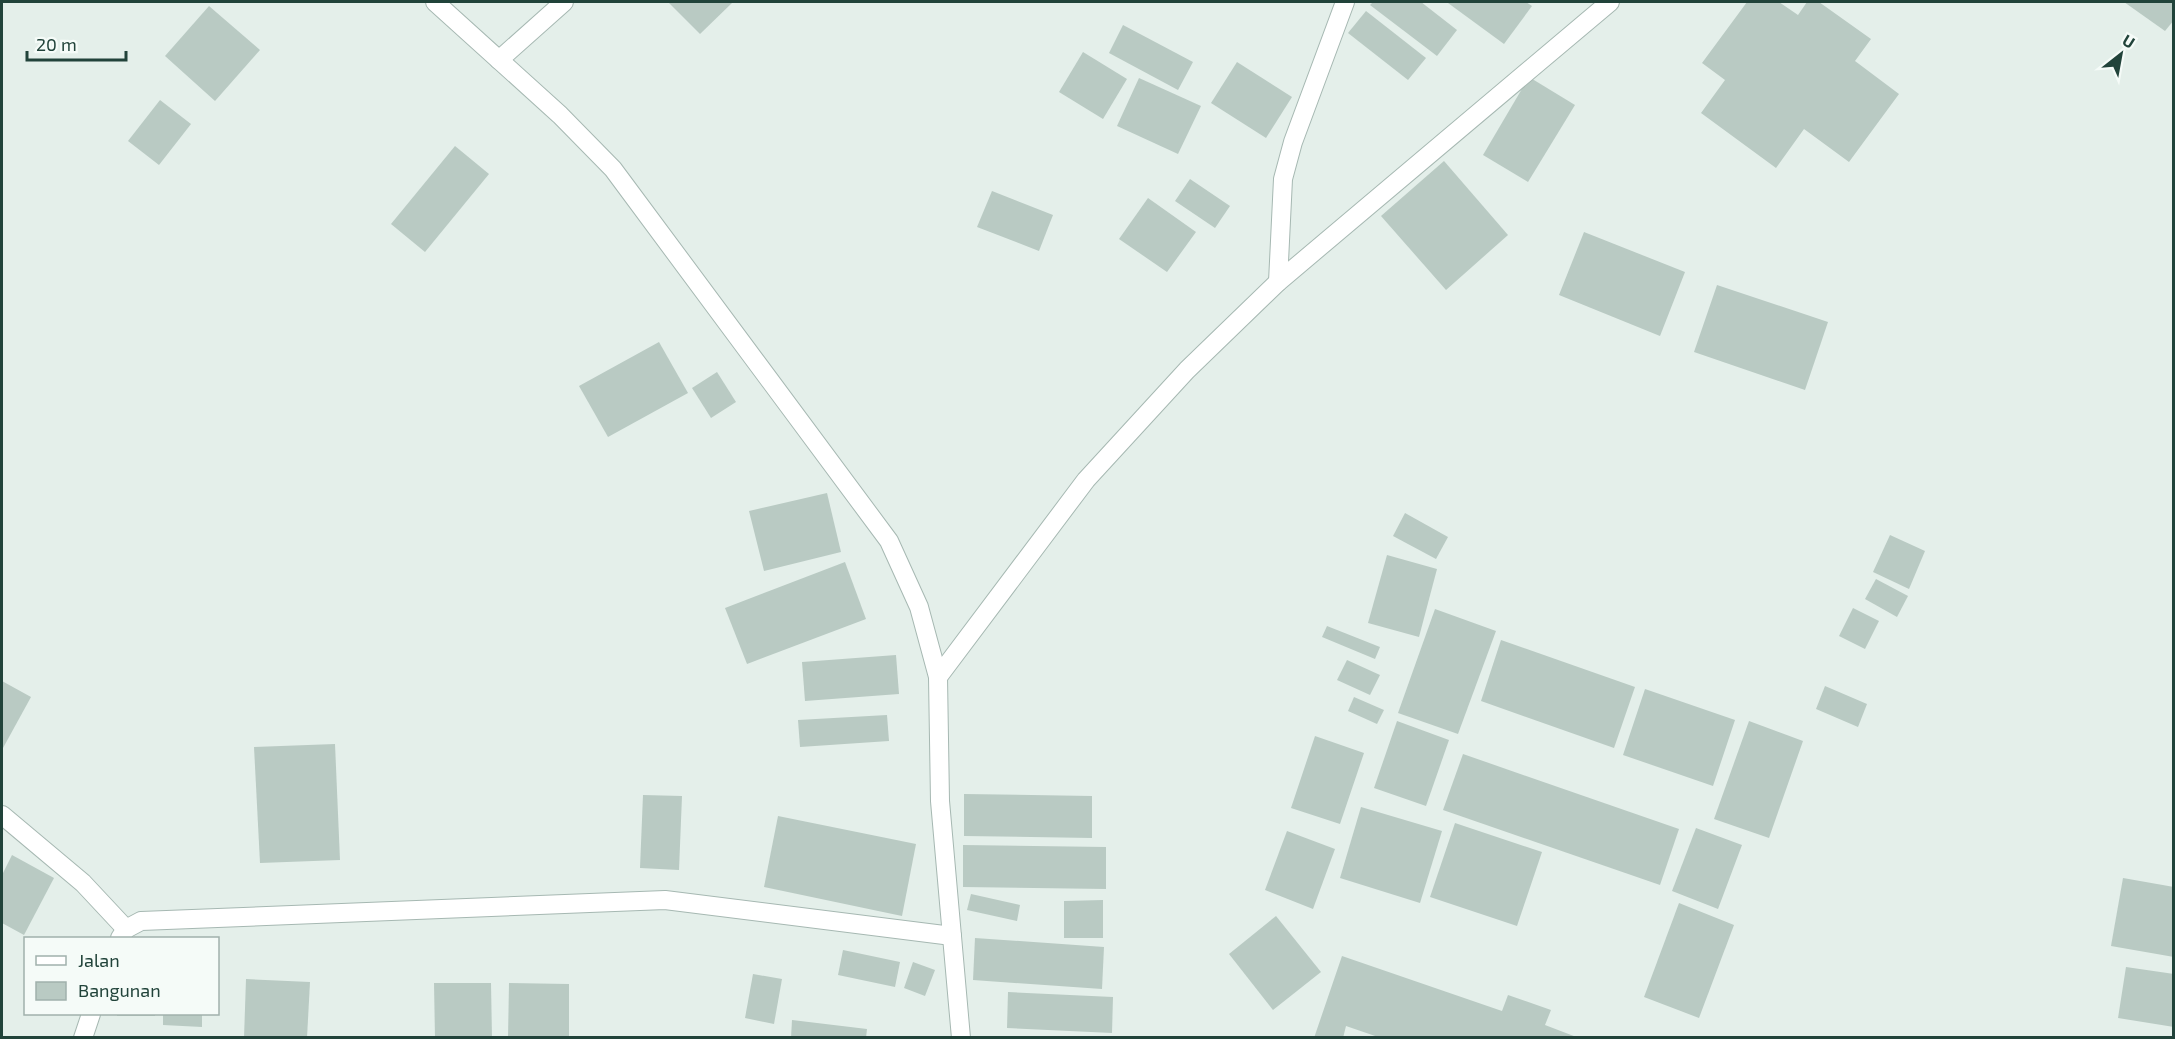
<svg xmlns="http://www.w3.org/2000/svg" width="2175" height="1039" font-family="'Exo 2',sans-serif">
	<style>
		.building { fill: #b9cac3 }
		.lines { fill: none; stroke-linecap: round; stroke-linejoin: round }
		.minor-casing { stroke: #a6b8b2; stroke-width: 20 }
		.tertiary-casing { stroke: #a6b8b2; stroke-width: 20 }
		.minor { stroke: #fff; stroke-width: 18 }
		.tertiary { stroke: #fff; stroke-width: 18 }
	</style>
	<rect width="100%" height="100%" fill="#e4efea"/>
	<g class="building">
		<polygon points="668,2 733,2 700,34"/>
		<polygon points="1373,2 1421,2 1457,30 1437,56 1370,5"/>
		<polygon points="1449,2 1526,2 1532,6 1504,44 1448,3"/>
		<polygon points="1747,2 1779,2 1798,15 1807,2 1819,2 1871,39 1855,61 1899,94 1849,162 1804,129 1776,168 1701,113 1725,80 1702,63"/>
		<polygon points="2124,2 2174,2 2174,20 2165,31"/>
		<polygon points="209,6 260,50 215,101 165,56"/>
		<polygon points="1366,11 1426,58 1408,80 1348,33"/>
		<polygon points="1123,25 1193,62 1178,90 1109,53"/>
		<polygon points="1083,52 1127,79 1103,119 1059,92"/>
		<polygon points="1237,62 1292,97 1266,138 1211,103"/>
		<polygon points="1529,77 1575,105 1528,182 1483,155"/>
		<polygon points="1139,78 1201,106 1178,154 1117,126"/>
		<polygon points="160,100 191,124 159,165 128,141"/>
		<polygon points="455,146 489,174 425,252 391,224"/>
		<polygon points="1444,161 1508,235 1446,290 1381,216"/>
		<polygon points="1190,179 1230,206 1215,228 1175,201"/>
		<polygon points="992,191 1053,215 1039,251 977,227"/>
		<polygon points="1148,198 1196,232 1167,272 1119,239"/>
		<polygon points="1584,232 1685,272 1660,336 1559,295"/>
		<polygon points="1717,285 1828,322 1805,390 1694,352"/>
		<polygon points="659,342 688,393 608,437 579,386"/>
		<polygon points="717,372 736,402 711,418 692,388"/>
		<polygon points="827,493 841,552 764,571 749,511"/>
		<polygon points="1405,513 1448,537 1436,559 1393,536"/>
		<polygon points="1890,535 1925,551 1909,589 1873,572"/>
		<polygon points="1387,555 1437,569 1419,637 1368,623"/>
		<polygon points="845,562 866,619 747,664 725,608"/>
		<polygon points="1876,579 1908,596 1897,617 1865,599"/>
		<polygon points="1853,608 1879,621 1865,649 1839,636"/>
		<polygon points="1435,609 1496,631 1458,734 1398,713"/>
		<polygon points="1327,626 1380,647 1375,659 1322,637"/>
		<polygon points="1501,640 1635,687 1614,748 1481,701"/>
		<polygon points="896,655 899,694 805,701 802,662"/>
		<polygon points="1347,660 1380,675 1370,695 1337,680"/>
		<polygon points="2,681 31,697 3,748 2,747"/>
		<polygon points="1825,686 1867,704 1858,727 1816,709"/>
		<polygon points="1645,689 1735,720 1713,786 1623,755"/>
		<polygon points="1354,697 1384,710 1377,724 1348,711"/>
		<polygon points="887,715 889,741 800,747 798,720"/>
		<polygon points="1397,721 1449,740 1426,806 1374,788"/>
		<polygon points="1749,721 1803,741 1769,838 1714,819"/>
		<polygon points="1315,736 1364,753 1340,824 1291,808"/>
		<polygon points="335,744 340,860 260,863 254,747"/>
		<polygon points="1463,754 1679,829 1660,885 1443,810"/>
		<polygon points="964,794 1092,796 1092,838 964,836"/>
		<polygon points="643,795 682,796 679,870 640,868"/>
		<polygon points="1361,807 1442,831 1420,903 1340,878"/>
		<polygon points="778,816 916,844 902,916 764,887"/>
		<polygon points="1455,823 1542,852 1517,926 1430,897"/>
		<polygon points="1696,828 1742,845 1718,909 1672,891"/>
		<polygon points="1287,831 1335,849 1313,909 1265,890"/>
		<polygon points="963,845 1106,847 1106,889 963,887"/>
		<polygon points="12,855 54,878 24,935 2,923 2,875"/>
		<polygon points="2123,878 2174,887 2174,957 2111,946"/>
		<polygon points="971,894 1020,905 1017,921 967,910"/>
		<polygon points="1103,900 1103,938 1064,938 1064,901"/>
		<polygon points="1679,903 1734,925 1699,1018 1644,997"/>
		<polygon points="1276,916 1321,972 1273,1010 1229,954"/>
		<polygon points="975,938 1104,947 1102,989 973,980"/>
		<polygon points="843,950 900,962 895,987 838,975"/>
		<polygon points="1342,956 1502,1011 1508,995 1551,1010 1545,1025 1579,1038 1381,1038 1346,1026 1343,1038 1314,1038"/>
		<polygon points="913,962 935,970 925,996 904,988"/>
		<polygon points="2126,967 2174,974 2174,1027 2118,1018"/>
		<polygon points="753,974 782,979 774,1024 745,1018"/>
		<polygon points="246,979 310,982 307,1038 244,1038"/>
		<polygon points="434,983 491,983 492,1038 435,1038"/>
		<polygon points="509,983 569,984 569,1038 508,1038"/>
		<polygon points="1008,992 1113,997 1112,1033 1007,1028"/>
		<rect x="117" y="1014" width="38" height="2"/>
		<polygon points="163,1014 202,1014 202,1027 163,1025"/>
		<polygon points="792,1020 867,1029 866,1038 791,1038"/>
	</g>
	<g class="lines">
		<g class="minor-casing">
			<g id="minor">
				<polyline points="499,60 564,2"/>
				<polyline points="1278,282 1283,179 1293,142 1345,2"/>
				<polyline points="938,677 1086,480 1187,370 1278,282 1610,2"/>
				<polyline points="2,815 83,883 126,929"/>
				<polyline points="120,938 126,929 141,921 665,900 952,936"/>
				<polyline points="83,1038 91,1014"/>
			</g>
		</g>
		<g class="tertiary-casing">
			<polyline id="tertiary" points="435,2 560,115 613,169 889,541 919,607 938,677 940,801 961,1038"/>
		</g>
		<use href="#minor" class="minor"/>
		<use href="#tertiary" class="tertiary"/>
	</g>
	<rect width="2175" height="1039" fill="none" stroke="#21433a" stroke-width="6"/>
	<rect x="24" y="937" width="195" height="78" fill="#f5fbf8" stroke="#a0b1ac" stroke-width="1.5"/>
	<rect x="36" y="956" width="30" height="9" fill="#ffffff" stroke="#a0b1ac" stroke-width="1.5"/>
	<text x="78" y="967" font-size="18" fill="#21433a">Jalan</text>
	<rect x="36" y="982" width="30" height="18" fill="#b9cac3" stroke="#a0b1ac" stroke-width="1.5"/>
	<text x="78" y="997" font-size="18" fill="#21433a">Bangunan</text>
	<g transform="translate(2121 54) rotate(31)" stroke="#f5fbf8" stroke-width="4.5" paint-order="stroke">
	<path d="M0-4.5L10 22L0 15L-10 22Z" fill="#21433a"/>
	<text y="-9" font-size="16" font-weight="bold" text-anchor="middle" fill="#21433a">U</text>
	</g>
	<path d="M27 51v9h99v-9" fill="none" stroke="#21433a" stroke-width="3"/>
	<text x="36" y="51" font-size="18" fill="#21433a" stroke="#f5fbf8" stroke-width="4.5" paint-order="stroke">20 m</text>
</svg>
